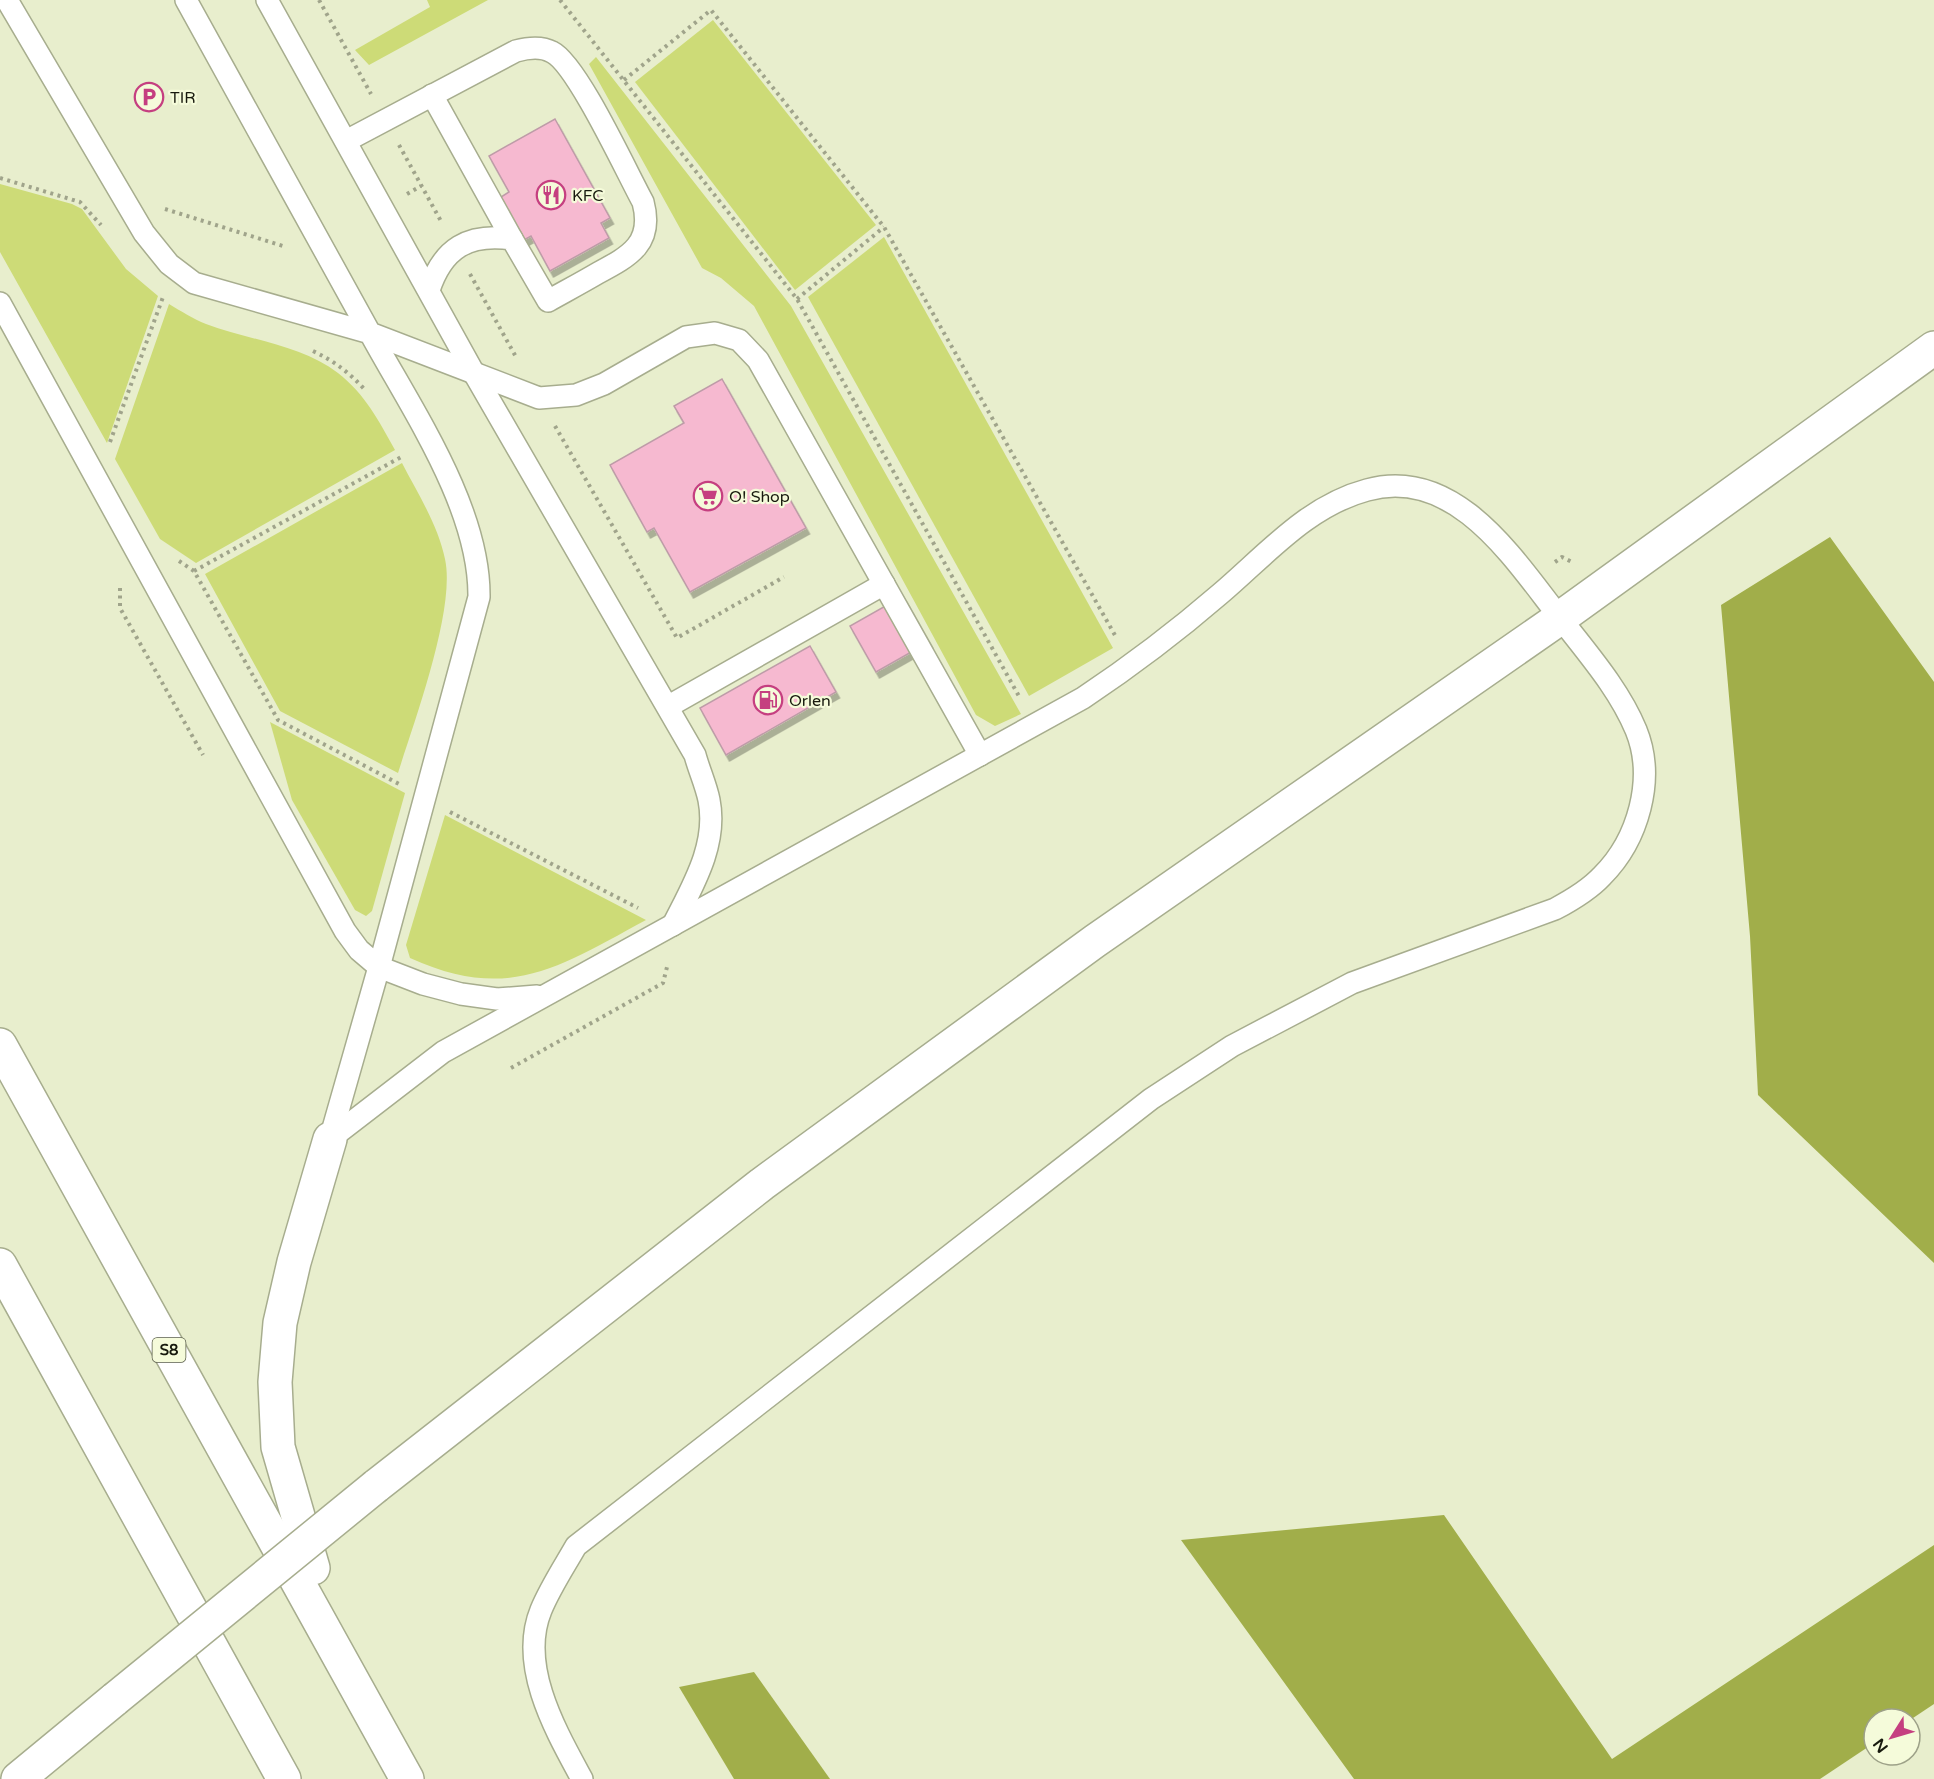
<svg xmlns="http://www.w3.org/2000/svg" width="1934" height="1779" font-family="'Varela Round',sans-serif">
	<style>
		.green { fill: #cddb77 }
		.forest { fill: #a1ae4a }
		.building { fill: #f6b9d0; stroke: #be9ca8; stroke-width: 1.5; filter: url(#shadow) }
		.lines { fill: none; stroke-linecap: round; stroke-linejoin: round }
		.lane-casing { stroke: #a7ad8e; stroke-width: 24 }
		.secondary-casing { stroke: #a7ad8e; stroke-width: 36 }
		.highway-casing { stroke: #a7ad8e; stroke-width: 36 }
		.path { stroke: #a0a48b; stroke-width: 4; stroke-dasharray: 3 4.5; stroke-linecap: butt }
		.lane { stroke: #fff; stroke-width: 21 }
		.secondary { stroke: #fff; stroke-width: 33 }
		.highway { stroke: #fff; stroke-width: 33 }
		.secondary-bridge-casing { stroke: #a7ad8e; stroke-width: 36; stroke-linecap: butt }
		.secondary-bridge { stroke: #fff; stroke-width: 33 }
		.labels { text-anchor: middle; stroke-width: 4.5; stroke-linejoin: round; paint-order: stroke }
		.shield { fill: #f5fbda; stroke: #5a5e4b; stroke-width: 1.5 }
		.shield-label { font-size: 15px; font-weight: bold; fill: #181a0e }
		.poi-label { font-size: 16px; fill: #181a0e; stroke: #f5fbda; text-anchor: start }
	</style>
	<defs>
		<filter id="shadow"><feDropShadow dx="3.5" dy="6" stdDeviation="0" flood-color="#0004"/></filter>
	</defs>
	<rect width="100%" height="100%" fill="#e8eecd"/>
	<g class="green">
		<polygon points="427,0 488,0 369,65 355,50 430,7"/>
		<polygon points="713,20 876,225 795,290 635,82"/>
		<polygon points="596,57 791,306 1021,714 995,726 976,715 754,306 721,278 702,268 589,64"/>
		<polygon points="0,184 72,204 82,209 126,269 158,296 107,443 0,252"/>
		<polygon points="884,237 1113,648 1029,696 808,297"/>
		<path d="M169 304C181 311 193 319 206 324 249 340 301 345 338 373 365 394 379 421 395 450L196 563 160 539 115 459Z"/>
		<path d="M402 463C418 494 438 525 445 559 456 609 414 722 398 773L280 711 205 574Z"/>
		<polygon points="270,722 405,793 372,911 366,916 355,910 292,800"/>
		<path d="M445 815 646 920C559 967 509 1003 410 958L406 945Z"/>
	</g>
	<g class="forest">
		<polygon points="1830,537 1934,682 1934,1263 1758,1095 1750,936 1721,605"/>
		<polygon points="1444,1515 1612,1759 1934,1545 1934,1704 1910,1720 1874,1719 1874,1743 1820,1779 1354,1779 1181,1540"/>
		<polygon points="754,1672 830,1779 734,1779 679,1687"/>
	</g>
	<g class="building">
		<polygon points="555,119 610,218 601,223 609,238 550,271 531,236 524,240 501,197 509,192 489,156"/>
		<polygon points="722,379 806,528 690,592 654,528 647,532 610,465 684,423 674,406"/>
		<polygon points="903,596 929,642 876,672 850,626"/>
		<polygon points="810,646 836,692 726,755 700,708"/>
	</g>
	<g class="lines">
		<g class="lane-casing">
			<g id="lane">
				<path d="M7 0 144 233 169 264 194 283 370 333C412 410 480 508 479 597L379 967 330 1139"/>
				<polyline points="186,0 370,333 539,398 576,395 604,384 686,337 715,333 739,340 758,360 980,755"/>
				<path d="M267 0 475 375 695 755C699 770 706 785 709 800 718 845 692 887 673 925"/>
				<polyline points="432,95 512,239"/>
				<path d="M346 141 516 51C527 48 541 46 552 52 577 64 627 173 643 202 654 243 630 256 598 273 581 283 564 292 548 301L512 239C468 233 443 248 429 290"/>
				<polyline points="0,303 345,931 359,950 379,967 423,984 461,994 497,999 537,996"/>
				<polyline points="669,706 884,584"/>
				<path d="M330 1139 443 1052 1083 698C1131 666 1176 632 1220 594 1266 555 1307 506 1367 490 1456 465 1515 561 1561 619 1588 654 1619 689 1636 730 1656 779 1638 840 1602 876 1589 890 1572 900 1555 909L1352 983 1232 1046 1151 1099 576 1546C564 1567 550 1588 541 1610 518 1666 556 1731 582 1779"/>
			</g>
		</g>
		<g class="secondary-casing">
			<g id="secondary">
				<polyline points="376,1486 762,1184 1095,941 1560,618 1934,348"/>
				<polyline points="18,1779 115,1699"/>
			</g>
		</g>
		<g class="highway-casing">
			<g id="highway">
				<polyline points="0,1045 407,1779"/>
				<polyline points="0,1265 284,1779"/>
				<polyline points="313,1568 278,1447 275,1382 280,1323 294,1262 330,1139"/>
			</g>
		</g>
		<g class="path">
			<polyline points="319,0 371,94"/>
			<polyline points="560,0 797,299 1020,698"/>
			<polyline points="624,80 711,10 884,227 1116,637"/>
			<polyline points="399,145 442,223"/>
			<polyline points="0,178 80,202 101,225"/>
			<polyline points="407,194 421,186"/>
			<polyline points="165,209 286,247"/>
			<polyline points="470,274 516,357"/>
			<polyline points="797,299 884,227"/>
			<path d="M313 351C334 361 350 373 366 391"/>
			<polyline points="555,426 677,638 784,577"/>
			<polyline points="110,442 163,297"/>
			<polyline points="179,561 194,571 278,720 399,784"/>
			<polyline points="1555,562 1562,557 1574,563"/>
			<polyline points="194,571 403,456"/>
			<polyline points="120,588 120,608 203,755"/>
			<polyline points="450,812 638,908"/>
			<polyline points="511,1068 663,983 668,963"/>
		</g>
		<use href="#lane" class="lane"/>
		<use href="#secondary" class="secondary"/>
		<use href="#highway" class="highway"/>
		<g class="secondary-bridge-casing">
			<polyline id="secondary-bridge" points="115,1699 376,1486"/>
		</g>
		<use href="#secondary-bridge" class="secondary-bridge"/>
	</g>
	<defs>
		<g id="parking-ring" transform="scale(1.5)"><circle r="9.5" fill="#f5fbda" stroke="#c53f80" stroke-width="1.5"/><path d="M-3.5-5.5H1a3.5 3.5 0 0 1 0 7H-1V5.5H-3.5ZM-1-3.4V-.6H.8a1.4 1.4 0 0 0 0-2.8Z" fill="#c53f80"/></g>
		<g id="restaurant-ring" transform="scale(1.5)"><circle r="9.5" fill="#f5fbda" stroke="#c53f80" stroke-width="1.5"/><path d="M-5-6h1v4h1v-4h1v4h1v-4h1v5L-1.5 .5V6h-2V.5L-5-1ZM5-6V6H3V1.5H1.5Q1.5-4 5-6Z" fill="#c53f80"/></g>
		<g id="supermarket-ring" transform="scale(1.5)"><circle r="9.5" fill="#f5fbda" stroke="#c53f80" stroke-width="1.5"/><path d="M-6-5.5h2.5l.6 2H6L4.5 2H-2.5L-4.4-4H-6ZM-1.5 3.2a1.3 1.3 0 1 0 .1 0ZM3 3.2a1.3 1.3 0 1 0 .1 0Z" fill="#c53f80"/></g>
		<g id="fuel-ring" transform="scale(1.5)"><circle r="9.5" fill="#f5fbda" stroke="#c53f80" stroke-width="1.5"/><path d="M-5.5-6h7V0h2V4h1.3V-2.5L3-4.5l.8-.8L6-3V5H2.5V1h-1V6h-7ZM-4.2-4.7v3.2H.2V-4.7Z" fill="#c53f80"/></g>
	</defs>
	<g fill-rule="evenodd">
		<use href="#parking-ring" x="149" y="97"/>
		<use href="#restaurant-ring" x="551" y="195"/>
		<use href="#supermarket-ring" x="708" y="496"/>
		<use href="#fuel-ring" x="768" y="700"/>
	</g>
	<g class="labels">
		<rect class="shield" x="152.5" y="1338" width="33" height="24" rx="4.5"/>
		<g class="shield-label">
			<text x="169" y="1355">S8</text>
		</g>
		<g class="poi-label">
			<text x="170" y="103">TIR</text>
			<text x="572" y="201">KFC</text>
			<text x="729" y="502">O! Shop</text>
			<text x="789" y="706">Orlen</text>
		</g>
	</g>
	<g transform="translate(1892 1737) rotate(233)"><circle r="28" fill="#f5fbda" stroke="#9da188" stroke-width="1.5"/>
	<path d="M0-4.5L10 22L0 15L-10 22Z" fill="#c53f80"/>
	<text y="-9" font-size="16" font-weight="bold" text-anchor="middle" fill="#181a0e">N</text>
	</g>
</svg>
